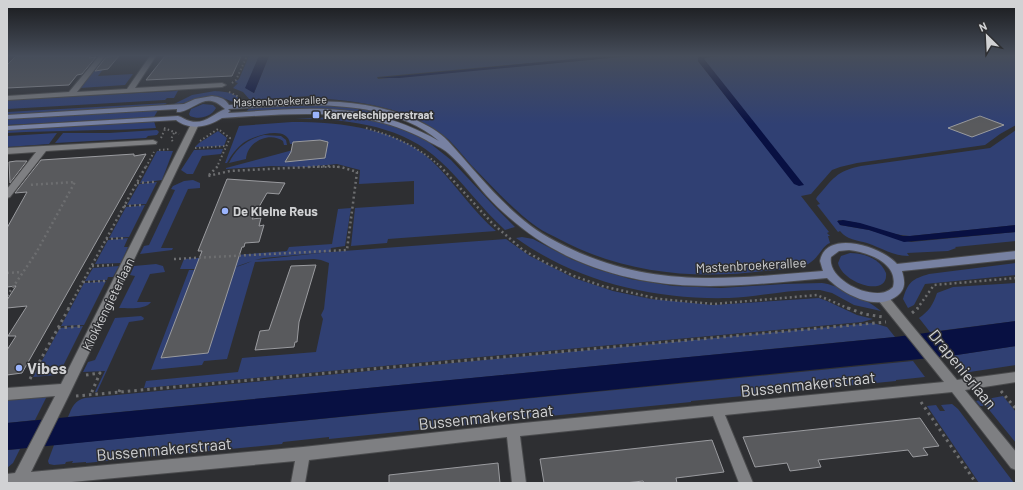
<svg xmlns="http://www.w3.org/2000/svg" width="1023" height="490" font-family="Barlow,sans-serif">
	<style>
		.green { fill: #304073 }
		.water { fill: #081042 }
		.building { fill: #595a5d; stroke: #9a9b9f }
		.lines { fill: none; stroke-linecap: round; stroke-linejoin: round }
		.minor-casing { stroke: #4a4b4d; stroke-width: 2 }
		.secondary-casing { stroke: #4a4b4d; stroke-width: 2 }
		.path-far2 { stroke: #6d6e70; stroke-width: 2; stroke-dasharray: 1.5 2.5; stroke-linecap: butt }
		.path-far1 { stroke: #6d6e70; stroke-width: 2.5; stroke-dasharray: 2 3; stroke-linecap: butt }
		.path { stroke: #6d6e70; stroke-width: 3; stroke-dasharray: 2.5 4; stroke-linecap: butt }
		.minor { fill: #7e7f82; fill-rule: evenodd }
		.secondary { fill: #7781a2; fill-rule: evenodd }
		.poi-dot { fill: #9bb4fd; stroke: #2e2f32; stroke-width: 1.5 }
		.labels { text-anchor: middle; stroke-width: 3; stroke-linejoin: round; paint-order: stroke }
		.far-street-label { font-size: 11px; fill: #d1d2d4; stroke: #2e2f32 }
		.far-poi-label { font-size: 11px; font-weight: bold; fill: #d1d2d4; stroke: #2e2f32; text-anchor: start }
		.poi-label { font-size: 13px; font-weight: bold; fill: #d1d2d4; stroke: #2e2f32; text-anchor: start }
		.street-label { font-size: 13px; fill: #d1d2d4; stroke: #2e2f32 }
		.near-poi-label { font-size: 16px; font-weight: bold; fill: #d1d2d4; stroke: #2e2f32; text-anchor: start }
		.near-street-label { font-size: 16px; fill: #d1d2d4; stroke: #2e2f32 }
	</style>
	<rect width="100%" height="100%" fill="#2e2f32"/>
	<g class="green">
		<polygon points="106,56 113,56 98,76 133,74 125,85 80,88"/>
		<path d="M249 56H259L246 88 254 93 269 56H605L377 77 378 79 631 56H698V61L794 183 704 59 705 58 718 56H1016V125L1000 134 985 145 857 163 840 167 832 170 811 194 801 196 829 232 827 233 830 236H828L830 243C821 246 818 262 803 266 791 269 777 270 764 271 694 280 622 273 559 239 552 235 544 232 537 227 513 210 492 186 471 165 464 157 457 148 449 140 411 107 357 100 309 98V96L250 100 243 92 233 88 238 83 235 82 239 79Z"/>
		<polygon points="177,89 179,89 174,98 167,98 165,100 7,109 7,100 176,91"/>
		<path d="M215 91C225 92 238 92 242 103 232 104 224 96 212 96 198 96 185 105 172 105L192 95Z"/>
		<polygon points="167,103 162,106 7,115 7,112"/>
		<path d="M203 104 213 105 216 108C211 117 199 120 190 116L189 114 191 109Z"/>
		<path d="M306 104C338 105 368 106 398 118L395 120C344 106 299 109 247 111L250 107Z"/>
		<polygon points="158,110 154,117 7,125 7,119"/>
		<path d="M336 113 387 123 426 140 451 160 494 206 515 227 505 230C481 208 463 182 440 161 403 125 345 118 295 119L333 117Z"/>
		<path d="M154 121 156 128C106 131 57 130 7 133V129Z"/>
		<path d="M292 122C342 122 402 128 438 167 458 188 474 212 496 231L388 239 387 243 351 246 355 208 414 204V181L359 184 360 170 337 164 306 167 271 166 226 169V168L293 150 289 156 294 161 306 160 312 141 293 142V144H290C288 124 253 136 243 143 236 149 231 155 227 163H225L239 126Z"/>
		<polygon points="157,130 159,132 157,135 148,136 146,138 55,143 63,133 109,133"/>
		<path d="M1016 130V225L910 236C885 235 863 221 838 220L840 225 869 230 911 242 1016 232V241L955 247 956 248 948 251 907 253 909 256C893 256 882 248 867 243 857 240 847 240 840 231L838 232 817 205 820 204 816 199 817 197C833 179 836 171 861 166L990 148Z"/>
		<polygon points="218,131 227,138 224,146 195,147 199,143"/>
		<polygon points="57,133 49,144 7,147 7,136"/>
		<path d="M264 135 281 136 286 140 287 145H284L283 141C269 131 247 142 246 159L229 163C236 148 248 139 264 135Z"/>
		<polygon points="223,149 221,154 202,156 193,174 187,174 181,170 194,150"/>
		<polygon points="157,151 173,151 162,180 140,183"/>
		<polygon points="193,180 200,183 200,188 188,189 161,248 173,248 172,250 140,254 144,246 149,245 175,190 171,189 173,186 184,181"/>
		<polygon points="157,182 146,204 127,205 139,184"/>
		<polygon points="145,205 129,237 109,238 126,207"/>
		<path d="M351 208 345 246 331 248 330 252 263 258 255 260 330 252 506 239 530 256 574 278 613 291 651 299 713 305 819 298 827 301 857 315 873 319 862 322 144 388 146 381 238 372 242 358 316 352 323 319 321 315 324 309 329 263 321 260 314 259 255 262 227 359 204 361 202 365 151 370 189 270C211 270 232 271 252 261L232 268 218 269H180L184 259 287 251 289 247 332 244 338 209Z"/>
		<path d="M522 237 533 239 571 259 596 269 630 279 673 286 721 288 784 284 822 283C838 285 868 300 881 311L854 305 832 293 820 290C789 289 759 297 729 298 655 300 577 282 516 238Z"/>
		<polygon points="128,238 124,247 128,247 121,263 95,264 108,240"/>
		<path d="M850 253C865 253 880 259 886 273 889 298 843 284 838 263L841 256Z"/>
		<path d="M1016 263V275L925 284 914 305 908 308 903 299C908 282 912 279 929 274Z"/>
		<path d="M156 264 163 266 165 272 150 274 137 302H151C146 310 128 308 119 308L135 276 130 275 134 266Z"/>
		<polygon points="119,266 113,277 108,277 107,280 85,281 93,268"/>
		<polygon points="106,281 84,325 61,326 84,283"/>
		<path d="M1016 283V321L930 332 919 318C929 311 933 305 937 293L953 287Z"/>
		<polygon points="141,316 144,318 143,320 129,322 97,392 95,392 105,371 83,372 88,362 95,360 115,318"/>
		<path d="M873 323 887 327 895 337 68 417C72 407 75 400 85 398Z"/>
		<polygon points="83,326 62,368 57,375 33,377 60,328"/>
		<polygon points="1016,346 1016,365 963,373 950,356"/>
		<polygon points="913,361 925,377 896,380 896,381 691,401 691,402 540,417 539,416 487,422 487,423 329,439 329,437 283,442 282,444 86,463 86,462 72,463 73,461 66,462 65,464 54,465 49,464 48,461 54,445"/>
		<polygon points="47,396 35,420 7,423 7,400"/>
		<polygon points="1003,396 1016,412 1016,443 986,406 980,406 976,401"/>
		<polygon points="952,404 958,409 1014,483 979,483 927,406 936,405 940,411 945,411 941,405"/>
		<polygon points="20,449 13,463 7,468 7,450"/>
	</g>
	<g class="water">
		<polygon points="259,56 269,56 254,93 245,88"/>
		<polygon points="605,56 631,56 399,78 377,78"/>
		<polygon points="698,56 718,56 707,57 704,59 804,185 799,186 794,184 698,61"/>
		<polygon points="843,220 860,223 903,236 910,236 1016,225 1016,232 904,242 869,230 840,225 837,221"/>
		<polygon points="1016,321 1016,346 950,356 7,450 7,423 895,337"/>
	</g>
	<g class="building">
		<polygon points="16,56 91,56 89,58 96,57 82,74 77,75 69,85 7,88 7,65"/>
		<polygon points="119,56 108,69 95,71 106,57"/>
		<polygon points="165,56 241,56 232,76 146,80"/>
		<polygon points="980,116 1004,125 972,137 948,128"/>
		<polygon points="320,140 328,142 325,158 285,162 291,152 293,142"/>
		<polygon points="134,154 134,156 146,154 22,373 7,375 7,350 16,336 8,336 27,306 7,308 7,300 16,286 7,287 7,228 27,192 15,193 41,160"/>
		<polygon points="16,161 27,161 10,183 9,162"/>
		<polygon points="227,179 285,183 279,194 267,193 252,219 261,218 259,226 264,225 259,242 245,243 244,247 242,247 208,353 161,358 202,251 198,251"/>
		<polygon points="316,265 299,322 297,342 295,342 294,347 255,350 260,331 269,330 291,266"/>
		<polygon points="920,418 939,446 923,448 928,455 913,457 908,450 818,460 821,467 790,471 787,463 755,467 743,437"/>
		<polygon points="712,440 724,472 676,478 677,483 644,483 643,481 625,483 544,483 540,459"/>
		<polygon points="498,463 500,483 389,483 389,475"/>
	</g>
	<g class="lines">
		<g class="minor-casing">
			<g id="minor">
				<polygon points="99,56 105,56 77,92 127,89 150,56 156,56 135,88 222,83 226,85 222,87 7,100 7,96 69,92"/>
				<polygon points="192,122 195,122 199,124 70,393 31,472 303,447 513,424 944,382 878,300 877,297 878,294 882,293 886,294 957,380 1016,372 1016,382 965,390 1016,452 1016,470 1011,468 952,392 725,415 753,483 739,483 713,416 520,436 526,483 512,483 507,437 309,460 305,483 291,483 295,461 61,483 7,483 7,474 15,473 55,396 7,400 7,388 61,384"/>
				<polygon points="153,140 157,142 156,144 46,151 10,197 7,198 7,189 36,152 7,154 7,148"/>
			</g>
		</g>
		<g class="secondary-casing">
			<path id="secondary" d="M212 96C219 97 225 98 229 105 293 102 356 93 416 120 427 125 440 132 448 141 481 177 511 218 555 241 647 290 725 279 823 271L820 261C826 228 883 247 897 264L1016 251V259L902 271C905 281 906 289 897 296 876 312 843 294 827 278 734 286 657 298 567 256 536 241 510 221 486 195 474 181 462 165 448 153 443 148 432 144 426 140 362 105 291 114 222 118 208 127 190 131 176 120L7 130V126L178 116C182 117 185 120 190 121 204 125 213 114 225 109 206 91 199 107 180 112H177V109L7 119V115L184 104 195 99ZM301 105C349 105 401 109 439 141 367 100 307 108 228 113L230 111 228 109ZM849 250C867 252 899 263 893 287 891 289 888 291 885 292 867 298 827 279 831 257L839 251Z"/>
		</g>
		<g class="path-far2">
			<polyline points="232,83 236,80 247,56"/>
			<polyline points="229,92 239,97"/>
			<polyline points="164,128 179,134"/>
			<path d="M366 128C396 137 417 146 441 167"/>
			<polyline points="174,133 171,139 174,143"/>
			<polyline points="161,138 165,129"/>
			<polyline points="200,141 218,129 230,138 217,167"/>
			<polyline points="195,148 226,146"/>
			<polyline points="159,150 170,149"/>
			<polyline points="146,167 154,152"/>
			<polyline points="309,167 341,167"/>
		</g>
		<g class="path-far1">
			<polyline points="440,166 492,223 523,250 548,264 574,276 602,286 659,299 714,304 817,295 850,309"/>
			<polyline points="209,175 218,166"/>
			<polyline points="137,183 154,182"/>
			<polyline points="124,206 143,205"/>
			<polyline points="106,239 126,238"/>
			<polyline points="174,259 347,250 357,172 341,167 328,166 230,171 208,176"/>
			<polyline points="92,266 113,265"/>
			<polyline points="7,273 22,272"/>
			<polyline points="83,282 105,281"/>
			<polyline points="7,296 36,253 75,182 28,185"/>
			<polyline points="68,309 146,166"/>
			<polyline points="917,309 934,285 1016,278"/>
		</g>
		<g class="path">
			<polyline points="848,308 864,314 883,317"/>
			<polyline points="912,313 918,308"/>
			<polyline points="58,328 83,326"/>
			<polyline points="86,375 100,373 91,394"/>
			<polyline points="30,379 69,308"/>
			<polyline points="1001,391 1016,409"/>
			<polyline points="119,392 121,387"/>
			<polyline points="76,396 886,322"/>
			<polyline points="921,402 976,483"/>
		</g>
		<use href="#minor" class="minor"/>
		<use href="#secondary" class="secondary"/>
	</g>
	<linearGradient id="sky" x2="0" y2="1"><stop stop-color="#191a1c"/><stop offset="0.45" stop-color="#464d5a"/><stop offset="1" stop-color="#464d5a" stop-opacity="0"/></linearGradient>
	<rect width="1023" height="124" fill="url(#sky)"/>
	<g class="poi-dot">
		<rect x="312" y="111" width="8" height="8" rx="2"/>
		<circle cx="225" cy="211" r="4"/>
		<circle cx="19" cy="368" r="4"/>
	</g>
	<g class="labels">
		<g class="far-street-label">
			<text transform="translate(280 101) rotate(-2)" y="4">Mastenbroekerallee</text>
		</g>
		<g class="far-poi-label">
			<text x="324" y="119">Karveelschipperstraat</text>
		</g>
		<g class="poi-label">
			<text x="233" y="216">De Kleine Reus</text>
		</g>
		<g class="street-label">
			<text transform="translate(751 265) rotate(-3)" y="5">Mastenbroekerallee</text>
			<text transform="translate(108 304) rotate(-64)" y="5">Klokkengieterlaan</text>
		</g>
		<g class="near-poi-label">
			<text x="27" y="374">Vibes</text>
		</g>
		<g class="near-street-label">
			<text transform="translate(963 369) rotate(51)" y="6">Drapenierlaan</text>
			<text transform="translate(808 384) rotate(-6)" y="6">Bussenmakerstraat</text>
			<text transform="translate(486 417) rotate(-6)" y="6">Bussenmakerstraat</text>
			<text transform="translate(164 449) rotate(-5)" y="6">Bussenmakerstraat</text>
		</g>
	</g>
	<rect width="1023" height="490" fill="none" stroke="#d1d2d4" stroke-width="16"/>
	<g transform="translate(987 36) rotate(336)" stroke="#2e2f32" stroke-width="3" paint-order="stroke">
	<path d="M0-3L7 15L0 10L-7 15Z" fill="#d1d2d4"/>
	<text y="-6" font-size="11" font-weight="bold" text-anchor="middle" fill="#d1d2d4">N</text>
	</g>
</svg>
